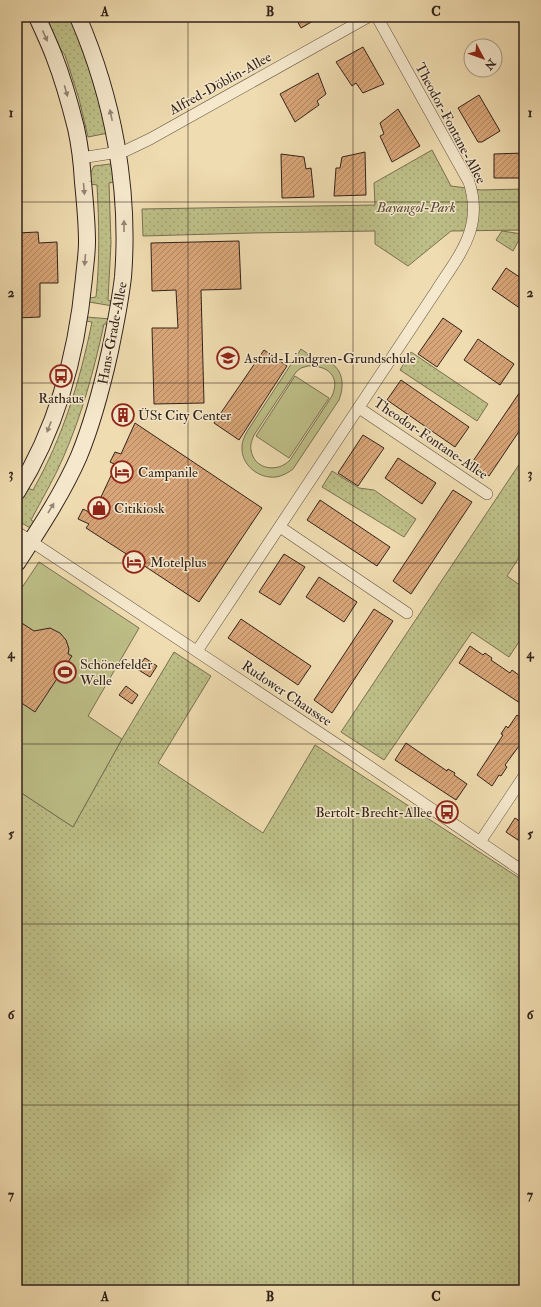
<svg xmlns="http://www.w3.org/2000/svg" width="541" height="1307" font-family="'IM FELL Double Pica',serif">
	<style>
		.grass { fill: url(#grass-dots); stroke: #787052 }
		.pitch { fill: #bebf88; stroke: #787052; fill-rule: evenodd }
		.building { fill: url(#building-hatch); stroke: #32221b }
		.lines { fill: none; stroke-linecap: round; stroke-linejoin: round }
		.street-casing { stroke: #615040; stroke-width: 12 }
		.secondary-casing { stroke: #32221b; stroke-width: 18 }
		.street { stroke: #f5e8cc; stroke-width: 11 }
		.secondary { stroke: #f5e8cc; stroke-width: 16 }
		.oneway { fill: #948574 }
		.grid { fill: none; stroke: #32221b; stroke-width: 1; stroke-opacity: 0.55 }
		.labels { text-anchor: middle; stroke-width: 3; stroke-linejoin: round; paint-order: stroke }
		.street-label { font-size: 14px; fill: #32221b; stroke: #f5e8cc }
		.park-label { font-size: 14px; font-style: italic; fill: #554936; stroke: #f5e8cc }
		.poi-label { font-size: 14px; fill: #32221b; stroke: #f5e8cc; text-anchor: start }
		.neatline { fill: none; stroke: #32221b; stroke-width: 1.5 }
		.grid-label { font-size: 13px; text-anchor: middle; font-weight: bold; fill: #32221b }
	</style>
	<defs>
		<pattern id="grass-dots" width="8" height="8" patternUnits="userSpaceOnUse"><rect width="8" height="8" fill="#bebf88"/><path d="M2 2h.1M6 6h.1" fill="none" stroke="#a4a475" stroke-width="1.8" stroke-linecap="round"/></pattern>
		<pattern id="building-hatch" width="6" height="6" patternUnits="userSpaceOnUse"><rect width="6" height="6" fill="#d8a578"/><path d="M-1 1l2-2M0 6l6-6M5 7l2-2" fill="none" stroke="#b08662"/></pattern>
	</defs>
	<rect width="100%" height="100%" fill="#efdcb0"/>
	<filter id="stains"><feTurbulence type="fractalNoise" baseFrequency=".005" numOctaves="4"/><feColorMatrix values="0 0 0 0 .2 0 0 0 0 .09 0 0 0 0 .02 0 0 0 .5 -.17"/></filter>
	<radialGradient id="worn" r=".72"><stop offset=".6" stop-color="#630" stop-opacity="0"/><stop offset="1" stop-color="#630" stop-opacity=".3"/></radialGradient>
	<g class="grass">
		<polygon points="45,17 71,17 81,40 108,133 88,137 79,99 65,55 58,46"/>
		<polygon points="432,150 451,186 481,190 524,189 524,230 451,231 408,266 375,244 375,231 251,233 143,236 142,209 375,205 374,183"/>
		<path d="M110 164 113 166 115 182 109 183 111 243 108 300 114 302 113 306 89 302 90 298 96 297C100 259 99 222 97 185L90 184 91 172 94 166Z"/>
		<polygon points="502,231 522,234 513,251 496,240"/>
		<path d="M86 317 111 319V324H104C94 370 82 415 63 458 54 479 42 499 31 520L36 523 30 528 17 520V505L27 488 33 490C63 437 80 381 92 322L85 321Z"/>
		<polygon points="411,352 488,404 477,421 400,370"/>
		<polygon points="524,457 524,550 507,576 524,588 524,634 509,657 472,632 384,760 341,732"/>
		<polygon points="332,471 359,488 374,490 416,519 404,537 322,487"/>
		<polygon points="174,652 211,676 158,763 263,833 315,745 524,881 524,1290 17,1290 17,790 73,827 122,739"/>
	</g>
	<g class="pitch">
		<path d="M301 349 308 354 307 357C334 357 349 373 339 400L293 469C288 473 282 476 276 477 259 479 241 465 242 447 242 441 245 435 248 430ZM308 366C327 365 341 376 332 396L290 460C278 473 254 470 251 450 250 445 252 440 254 435L296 372 301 368Z"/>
		<polygon points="295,376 329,398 289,458 256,436"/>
		<polygon points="39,562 139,628 88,716 122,739 73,827 17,790 17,595"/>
	</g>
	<g class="building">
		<polygon points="295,17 320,17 301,28"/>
		<polygon points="363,47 384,84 363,93 356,83 352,86 336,62"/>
		<polygon points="318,73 326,94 317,101 319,105 295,122 280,94"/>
		<polygon points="479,95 500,131 482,142 478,142 458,108"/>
		<polygon points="398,109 420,146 392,162 380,136 384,134 380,123"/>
		<polygon points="365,152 366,195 334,196 336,168 340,168 342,157"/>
		<polygon points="524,153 524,178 494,178 494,154"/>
		<polygon points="281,154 304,157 306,169 311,168 314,197 282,198"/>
		<polygon points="38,232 39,243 57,242 58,283 40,283 40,317 17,318 17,233"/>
		<polygon points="239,241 241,289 201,290 204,403 154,404 152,328 178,328 176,290 152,291 151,243"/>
		<polygon points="506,268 524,280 524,311 492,289"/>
		<polygon points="443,318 462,331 437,367 418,354"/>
		<polygon points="478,339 514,364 500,385 464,360"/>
		<polygon points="264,350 287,366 239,440 214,423"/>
		<polygon points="401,380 469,427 455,447 387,400"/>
		<polygon points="524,386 524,424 489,476 471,464"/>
		<polygon points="135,423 262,508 199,602 140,563 134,571 125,565 131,557 86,528 89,524 78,519 83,509 93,514 116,465 110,462 115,452 121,454"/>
		<polygon points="363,435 384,448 358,486 338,473"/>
		<polygon points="398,458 436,483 422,504 385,478"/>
		<polygon points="453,490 472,502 411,594 393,581"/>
		<polygon points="320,500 390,547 377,566 307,520"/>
		<polygon points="284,554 305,567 280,605 259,592"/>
		<polygon points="319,577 357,602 344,622 306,597"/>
		<polygon points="374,609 393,621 332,713 314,700"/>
		<polygon points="241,619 311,666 298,685 228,638"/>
		<polygon points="17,620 34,631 50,628 60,633 66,640 69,649 68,654 72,656 35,712 17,700"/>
		<polygon points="470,646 483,655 485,653 492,658 491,660 510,673 512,670 520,676 518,678 524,682 524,697 520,703 459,663"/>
		<polygon points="145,658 157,666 150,677 137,669"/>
		<polygon points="126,686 138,695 132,704 119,695"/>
		<polygon points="517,715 524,720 524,741 520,747 519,746 505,765 507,767 501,776 499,775 492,786 477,775 503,735 501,734 506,726 508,728"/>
		<polygon points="406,743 447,771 448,769 455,773 454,775 467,784 456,800 395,760"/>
		<polygon points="515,818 524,824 524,844 506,832"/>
	</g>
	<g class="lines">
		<g class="street-casing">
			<g id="street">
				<polyline points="81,158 125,151 150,139 368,17"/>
				<polyline points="359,408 487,494"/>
				<polyline points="280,527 407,613"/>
				<polyline points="17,532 347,751 524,872"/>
				<path d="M197 651 436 291C459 255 484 228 469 182L377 17"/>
				<polyline points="480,842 524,776"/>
			</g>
		</g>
		<g class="secondary-casing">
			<g id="secondary">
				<path d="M17 492C57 428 77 353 84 278 85 266 87 254 87 242 87 222 85 202 83 182 82 164 80 146 76 128 70 104 63 79 54 56 49 43 43 30 37 17"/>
				<path d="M17 563C39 529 63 493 79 456 93 422 102 387 110 351 115 327 120 302 123 277 130 188 113 98 78 17"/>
			</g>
		</g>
		<use href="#street" class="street"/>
		<use href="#secondary" class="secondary"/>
	</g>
	<defs><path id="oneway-solid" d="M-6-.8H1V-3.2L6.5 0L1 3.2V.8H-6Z"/></defs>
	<g class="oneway">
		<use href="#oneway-solid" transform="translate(45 36) rotate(66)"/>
		<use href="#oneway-solid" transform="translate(66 91) rotate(74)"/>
		<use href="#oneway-solid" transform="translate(111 115) rotate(-102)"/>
		<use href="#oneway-solid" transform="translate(84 189) rotate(85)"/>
		<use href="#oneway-solid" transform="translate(124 226) rotate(-90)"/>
		<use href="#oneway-solid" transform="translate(85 260) rotate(95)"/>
		<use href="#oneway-solid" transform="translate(49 427) rotate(111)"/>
		<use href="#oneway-solid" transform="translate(51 508) rotate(-59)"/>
	</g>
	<path class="grid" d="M188 17V1290M353 17V1290M17 202H524M17 383H524M17 563H524M17 744H524M17 924H524M17 1105H524"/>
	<defs>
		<g id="school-ring" transform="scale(1.15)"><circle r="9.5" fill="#f5e8cc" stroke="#8f2418" stroke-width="1.5"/><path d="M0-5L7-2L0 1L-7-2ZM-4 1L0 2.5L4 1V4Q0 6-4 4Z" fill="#8f2418"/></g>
		<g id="bus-ring" transform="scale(1.15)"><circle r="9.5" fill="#f5e8cc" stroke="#8f2418" stroke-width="1.5"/><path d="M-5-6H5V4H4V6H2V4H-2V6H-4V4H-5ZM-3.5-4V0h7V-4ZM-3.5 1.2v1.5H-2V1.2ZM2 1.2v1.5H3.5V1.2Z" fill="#8f2418"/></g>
		<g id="building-ring" transform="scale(1.15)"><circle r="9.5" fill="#f5e8cc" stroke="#8f2418" stroke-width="1.5"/><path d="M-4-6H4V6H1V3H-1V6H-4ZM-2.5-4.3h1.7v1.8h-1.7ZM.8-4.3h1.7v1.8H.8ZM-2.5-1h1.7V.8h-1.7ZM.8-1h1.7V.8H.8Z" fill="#8f2418"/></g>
		<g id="hotel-ring" transform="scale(1.15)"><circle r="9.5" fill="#f5e8cc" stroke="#8f2418" stroke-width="1.5"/><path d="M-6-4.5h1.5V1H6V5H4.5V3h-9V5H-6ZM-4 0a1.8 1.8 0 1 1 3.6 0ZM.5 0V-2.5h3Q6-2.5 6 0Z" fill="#8f2418"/></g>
		<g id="shop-ring" transform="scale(1.15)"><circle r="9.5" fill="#f5e8cc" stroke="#8f2418" stroke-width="1.5"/><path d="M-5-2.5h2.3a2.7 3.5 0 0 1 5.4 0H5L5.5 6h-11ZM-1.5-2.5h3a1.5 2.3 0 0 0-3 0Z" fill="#8f2418"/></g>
		<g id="stadium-ring" transform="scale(1.15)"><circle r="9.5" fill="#f5e8cc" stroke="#8f2418" stroke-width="1.5"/><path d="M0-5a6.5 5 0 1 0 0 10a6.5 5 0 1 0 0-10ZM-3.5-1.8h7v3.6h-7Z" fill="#8f2418"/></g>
	</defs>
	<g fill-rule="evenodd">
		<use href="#school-ring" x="228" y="358"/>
		<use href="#bus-ring" x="61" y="376"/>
		<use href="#building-ring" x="123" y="415"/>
		<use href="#hotel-ring" x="122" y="472"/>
		<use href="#shop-ring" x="99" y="508"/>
		<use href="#hotel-ring" x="134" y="562"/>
		<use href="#stadium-ring" x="65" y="672"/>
		<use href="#bus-ring" x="447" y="812"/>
	</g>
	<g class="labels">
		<g class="street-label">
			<text transform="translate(220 83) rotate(-29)" y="5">Alfred-Döblin-Allee</text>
			<text transform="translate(451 123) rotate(62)" y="5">Theodor-Fontane-Allee</text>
			<text transform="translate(112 333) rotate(-79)" y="5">Hans-Grade-Allee</text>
			<text transform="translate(431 438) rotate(34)" y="5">Theodor-Fontane-Allee</text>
			<text transform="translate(287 693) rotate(34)" y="5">Rudower Chaussee</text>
		</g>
		<g class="park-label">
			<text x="416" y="212">Bayangol-Park</text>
		</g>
		<g class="poi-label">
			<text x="244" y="363">Astrid-Lindgren-Grundschule</text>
			<text x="61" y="403" text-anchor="middle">Rathaus</text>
			<text x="138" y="420">ÜSt City Center</text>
			<text x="138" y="477">Campanile</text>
			<text x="114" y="513">Citikiosk</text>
			<text x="150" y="567">Motelplus</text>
			<text x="80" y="669">Schönefelder<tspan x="80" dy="16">Welle</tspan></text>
			<text x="432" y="817" text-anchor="end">Bertolt-Brecht-Allee</text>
		</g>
	</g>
	<rect width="541" height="1307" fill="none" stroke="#efdcb0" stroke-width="44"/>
	<g transform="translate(483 58) rotate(131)"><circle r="19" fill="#f5e8cc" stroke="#a79985"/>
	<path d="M0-3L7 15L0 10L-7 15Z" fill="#8f2418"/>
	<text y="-6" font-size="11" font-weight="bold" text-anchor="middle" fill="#32221b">N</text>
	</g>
	<rect x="22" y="22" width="497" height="1263" class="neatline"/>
	<g class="grid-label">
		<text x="105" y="16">A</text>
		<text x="270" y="16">B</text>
		<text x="436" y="16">C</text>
		<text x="11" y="117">1</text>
		<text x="530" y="117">1</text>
		<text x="11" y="297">2</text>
		<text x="530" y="297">2</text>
		<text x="11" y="478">3</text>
		<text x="530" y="478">3</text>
		<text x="11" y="658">4</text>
		<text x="530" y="658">4</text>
		<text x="11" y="838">5</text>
		<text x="530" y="838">5</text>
		<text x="11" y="1019">6</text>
		<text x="530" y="1019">6</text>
		<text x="11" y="1199">7</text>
		<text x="530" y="1199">7</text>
		<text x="105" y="1301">A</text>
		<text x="270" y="1301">B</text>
		<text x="436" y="1301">C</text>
	</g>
	<rect width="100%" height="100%" filter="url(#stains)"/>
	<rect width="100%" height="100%" fill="url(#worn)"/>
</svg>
